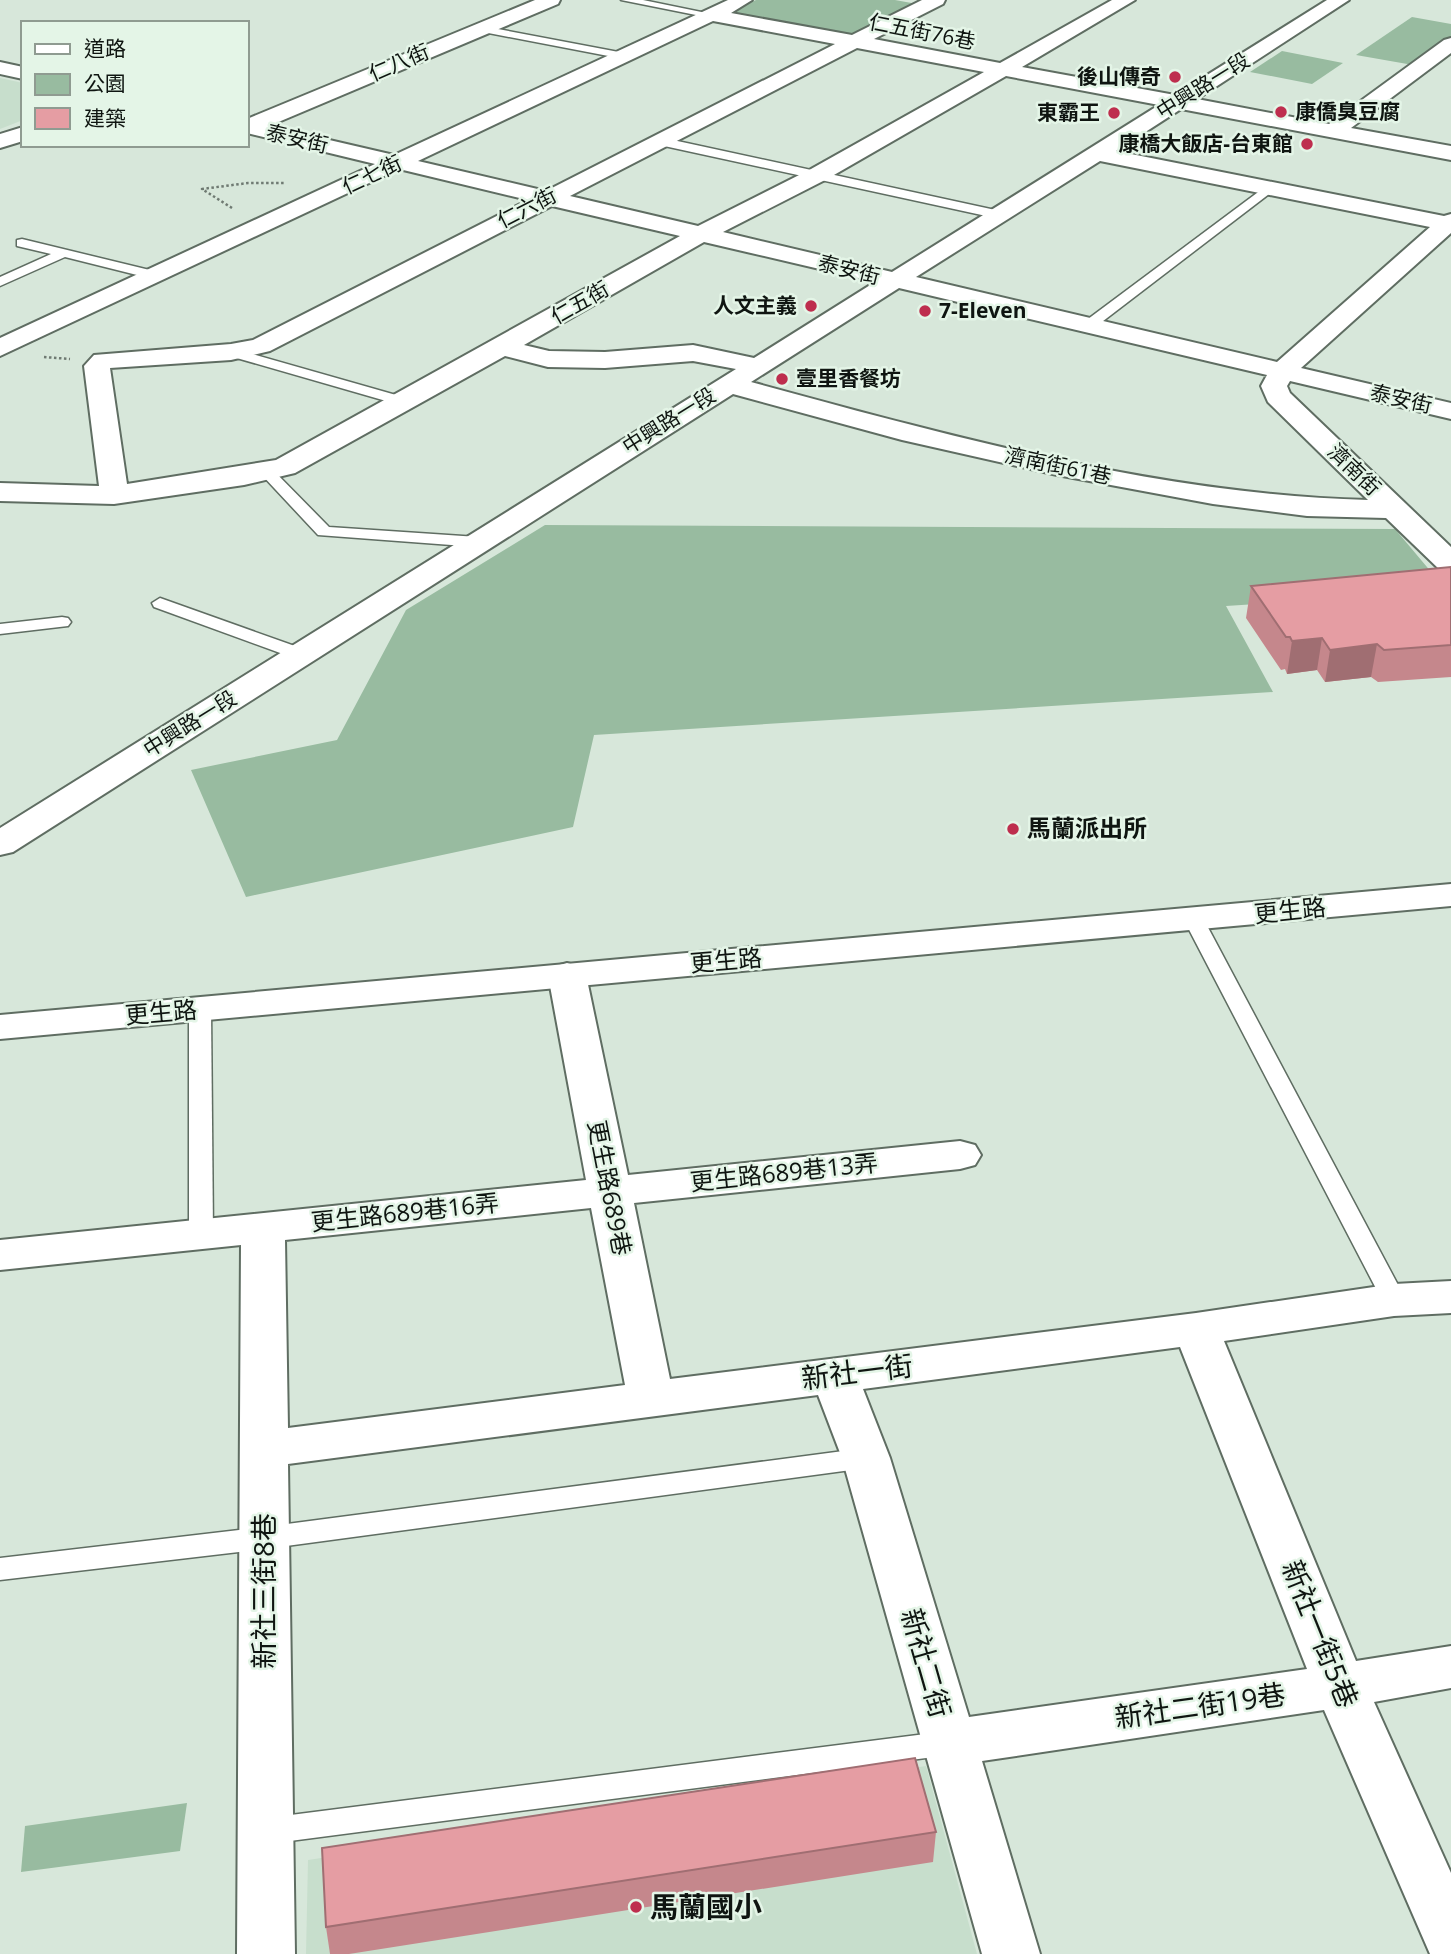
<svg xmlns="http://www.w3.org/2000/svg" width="1451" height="1954" font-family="'Open Sans','Noto Sans TC',sans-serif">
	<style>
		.built { fill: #c7decc }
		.green { fill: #98bba0 }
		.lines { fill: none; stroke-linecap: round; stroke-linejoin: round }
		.lane-casing { stroke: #5f6d62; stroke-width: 3 }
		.street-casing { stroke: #5f6d62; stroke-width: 4 }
		.secondary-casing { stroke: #5f6d62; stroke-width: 4 }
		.path { stroke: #6f7a72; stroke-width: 2.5; stroke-dasharray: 2.5 2.5; stroke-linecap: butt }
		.lane { fill: #fff; fill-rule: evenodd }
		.street { fill: #fff; fill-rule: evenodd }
		.secondary { fill: #fff; fill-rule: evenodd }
		.wall { fill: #c5878c }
		.shaded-wall { fill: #a06e72 }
		.building { fill: #e59da3; stroke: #a06e72; stroke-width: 2 }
		.poi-dot { fill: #be2e4e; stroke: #e4f5e7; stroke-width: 2.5 }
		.labels { text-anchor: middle; stroke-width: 5; stroke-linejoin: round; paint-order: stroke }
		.far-street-label { font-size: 21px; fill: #0f1511; stroke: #e4f5e7 }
		.far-poi-label { font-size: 21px; font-weight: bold; fill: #0f1511; stroke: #e4f5e7; text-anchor: end }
		.poi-label { font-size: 24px; font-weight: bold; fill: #0f1511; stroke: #e4f5e7; text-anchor: start }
		.street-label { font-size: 24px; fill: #0f1511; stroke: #e4f5e7 }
		.near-street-label { font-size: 28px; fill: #0f1511; stroke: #e4f5e7 }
		.near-poi-label { font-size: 28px; font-weight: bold; fill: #0f1511; stroke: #e4f5e7; text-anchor: start }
	</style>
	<rect width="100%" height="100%" fill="#d7e7da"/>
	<g class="built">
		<polygon points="0,78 23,83 23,120 0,129"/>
		<polygon points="926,1766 977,1954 306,1954 308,1860"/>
	</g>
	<g class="green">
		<polygon points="756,0 895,0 917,4 854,37 728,13"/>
		<polygon points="1412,17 1451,24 1451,38 1413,65 1356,55"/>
		<polygon points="1282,51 1343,63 1312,84 1250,72"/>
		<polygon points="545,525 1395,529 1448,592 1226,606 1273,692 594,735 573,827 246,897 191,770 337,740 406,610"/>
		<polygon points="187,1803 180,1851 21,1872 25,1826"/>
	</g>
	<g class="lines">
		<g class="lane-casing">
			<g id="lane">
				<polygon points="621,0 643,0 716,15 711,18"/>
				<polygon points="482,26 624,53 629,56 624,59 478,31 477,29"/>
				<polygon points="659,137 1000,211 1006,215 1000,219 655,144 653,141"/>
				<polygon points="1269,184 1273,185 1273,191 1094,328 1084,328 1084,322"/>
				<polygon points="22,239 162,273 164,276 157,280 65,257 0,286 0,277 51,254 17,246 17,240"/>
				<polygon points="231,348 410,399 412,402 405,406 400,405 226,355 226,349"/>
				<polygon points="266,466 271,468 329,527 478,537 486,542 478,547 318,535 261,474 258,471 261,468"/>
				<polygon points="160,598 306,650 309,654 306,658 294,658 154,607 152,603"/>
				<polygon points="62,617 68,618 71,622 68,626 0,634 0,624"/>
				<polygon points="1194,914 1201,916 1204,920 1406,1300 1403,1306 1394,1309 1385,1306 1382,1300 1184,920 1187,916"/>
				<polygon points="200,1002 208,1004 211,1009 213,1234 209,1240 201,1242 193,1240 189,1234 189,1009 192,1004"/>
				<polygon points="866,1448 875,1451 879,1458 875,1465 866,1468 264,1549 0,1580 0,1558 264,1527"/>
				<polygon points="949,1731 959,1734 964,1743 959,1752 949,1755 267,1844 256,1840 252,1831 256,1822 267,1818"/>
			</g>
		</g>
		<g class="street-casing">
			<g id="street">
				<path d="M535 0H560L558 4 269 126 394 155 728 0H752L731 13 852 35 922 0H945L943 4 874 39 1000 63 1112 0H1135L1022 67 1175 95 1327 0H1349L1197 99 1329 124 1444 40 1451 38V53L1351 128 1451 146V160L1181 109 1116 151 1444 216 1451 214V233L1301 368 1451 403V419L1290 381 1287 386 1290 393 1451 547V573L1440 570 1386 518 1307 516 1213 504 1057 475 902 440 733 394 13 852 0 855V828L736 369 693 361 605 368 548 367 505 356 295 473 244 485 114 504 0 501V483L99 486 84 366 94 355 231 344 253 340 528 200 399 169 0 356V338L375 164 247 133V119ZM713 21 835 44 546 191 418 161ZM857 48 984 72 811 169 698 226 570 196ZM1006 76 1159 105 892 272 723 232 827 179ZM1100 161 1430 227 1277 362 916 277ZM552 206 680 236 276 460 127 484 110 368 231 360 270 351ZM704 242 875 282 754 358 693 345 605 352 549 351 524 345ZM899 288 1267 375 1261 386 1268 402 1368 500C1162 495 949 436 751 382Z"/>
				<polygon points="0,62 23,67 23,79 0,74"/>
				<polygon points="23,127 23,141 0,148 0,134"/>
				<path d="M567 963 581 967 586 975 628 1175 960 1141 975 1145 981 1155 975 1165 960 1169 634 1203 670 1379 1196 1313 1394 1284 1451 1281V1313L1394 1316 1224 1341 1356 1661 1451 1646V1688L1374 1702 1451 1873V1954H1430L1324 1710 982 1761 1040 1954H982L842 1458 818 1395 288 1464 295 1954H237L241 1245 0 1270V1240L586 1180 548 975 553 967ZM591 1208 625 1385 288 1428 285 1240ZM1180 1347 1307 1669 969 1717 890 1458 863 1389Z"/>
			</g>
		</g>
		<g class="secondary-casing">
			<polygon id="secondary" points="1451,884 1451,906 0,1039 0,1015"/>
		</g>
		<g class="path">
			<polyline points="232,208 202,189 248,183 284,183"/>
			<polyline points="44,357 70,359"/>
		</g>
		<use href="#lane" class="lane"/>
		<use href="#street" class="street"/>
		<use href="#secondary" class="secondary"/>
	</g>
	<g class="wall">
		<polygon points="1451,567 1451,677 1378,682 1371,677 1325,682 1317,670 1287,674 1285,669 1281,670 1246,618 1251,586"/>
		<polygon points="936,1832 933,1862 349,1954 330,1954 326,1927"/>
	</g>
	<g class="shaded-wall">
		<polygon points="1322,638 1317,670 1287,674 1292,641"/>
		<polygon points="1377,644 1371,677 1325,682 1330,650"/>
	</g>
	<g class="building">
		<polygon points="1451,567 1451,645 1384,650 1377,644 1330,650 1322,638 1292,641 1290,637 1286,637 1251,586"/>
		<polygon points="915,1758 936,1832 326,1927 322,1848"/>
	</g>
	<g class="poi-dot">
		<circle cx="1175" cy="77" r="7"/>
		<circle cx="1281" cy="112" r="7"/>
		<circle cx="1114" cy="113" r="7"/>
		<circle cx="1307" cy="144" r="7"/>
		<circle cx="811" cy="306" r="7"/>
		<circle cx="925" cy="311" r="7"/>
		<circle cx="782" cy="379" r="7"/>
		<circle cx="1013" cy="829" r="7"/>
		<circle cx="636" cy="1907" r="7"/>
	</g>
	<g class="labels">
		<g class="far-street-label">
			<text transform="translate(922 32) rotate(11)" y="7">仁五街76巷</text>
			<text transform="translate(399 63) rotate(-23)" y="7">仁八街</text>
			<text transform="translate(1203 86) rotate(-32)" y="7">中興路一段</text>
			<text transform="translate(297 139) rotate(13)" y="7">泰安街</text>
			<text transform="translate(372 175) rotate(-25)" y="7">仁七街</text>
			<text transform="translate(527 208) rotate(-27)" y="7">仁六街</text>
			<text transform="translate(849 270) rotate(14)" y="7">泰安街</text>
			<text transform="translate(580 303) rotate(-30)" y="7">仁五街</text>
			<text transform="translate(1401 399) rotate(13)" y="7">泰安街</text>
			<text transform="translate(669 421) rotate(-32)" y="7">中興路一段</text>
			<text transform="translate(1058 466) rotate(12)" y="7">濟南街61巷</text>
			<text transform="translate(1354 470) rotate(44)" y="7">濟南街</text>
			<text transform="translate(190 724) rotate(-32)" y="7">中興路一段</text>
		</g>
		<g class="far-poi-label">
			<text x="1161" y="84">後山傳奇</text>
			<text x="1295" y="119" text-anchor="start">康僑臭豆腐</text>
			<text x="1100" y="120">東霸王</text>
			<text x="1293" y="151">康橋大飯店-台東館</text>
			<text x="797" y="313">人文主義</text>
			<text x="939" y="318" text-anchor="start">7-Eleven</text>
			<text x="796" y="386" text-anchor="start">壹里香餐坊</text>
		</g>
		<g class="poi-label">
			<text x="1027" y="837">馬蘭派出所</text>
		</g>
		<g class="street-label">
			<text transform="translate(1290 911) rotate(-6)" y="8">更生路</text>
			<text transform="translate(726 961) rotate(-5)" y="8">更生路</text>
			<text transform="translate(161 1013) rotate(-5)" y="8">更生路</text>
			<text transform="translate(784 1173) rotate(-6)" y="8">更生路689巷13弄</text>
			<text transform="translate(609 1188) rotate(79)" y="8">更生路689巷</text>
			<text transform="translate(405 1213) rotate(-6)" y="8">更生路689巷16弄</text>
		</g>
		<g class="near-street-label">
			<text transform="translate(857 1372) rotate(-7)" y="10">新社一街</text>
			<text transform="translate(264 1591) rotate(-90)" y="10">新社三街8巷</text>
			<text transform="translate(1320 1634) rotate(68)" y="10">新社一街5巷</text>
			<text transform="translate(926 1663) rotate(74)" y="10">新社二街</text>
			<text transform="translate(1200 1706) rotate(-8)" y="10">新社二街19巷</text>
		</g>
		<g class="near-poi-label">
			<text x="650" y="1917">馬蘭國小</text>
		</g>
	</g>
	<rect x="21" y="21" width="228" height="126" fill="#e4f5e7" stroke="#8f9b91" stroke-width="2"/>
	<rect x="35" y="44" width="35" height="10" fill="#ffffff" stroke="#8f9b91" stroke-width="2"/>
	<text x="84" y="56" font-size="21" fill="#0f1511">道路</text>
	<rect x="35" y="74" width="35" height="21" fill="#98bba0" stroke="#8f9b91" stroke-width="2"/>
	<text x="84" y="91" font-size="21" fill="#0f1511">公園</text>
	<rect x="35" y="108" width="35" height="21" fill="#e59da3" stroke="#8f9b91" stroke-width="2"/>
	<text x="84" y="126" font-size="21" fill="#0f1511">建築</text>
</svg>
